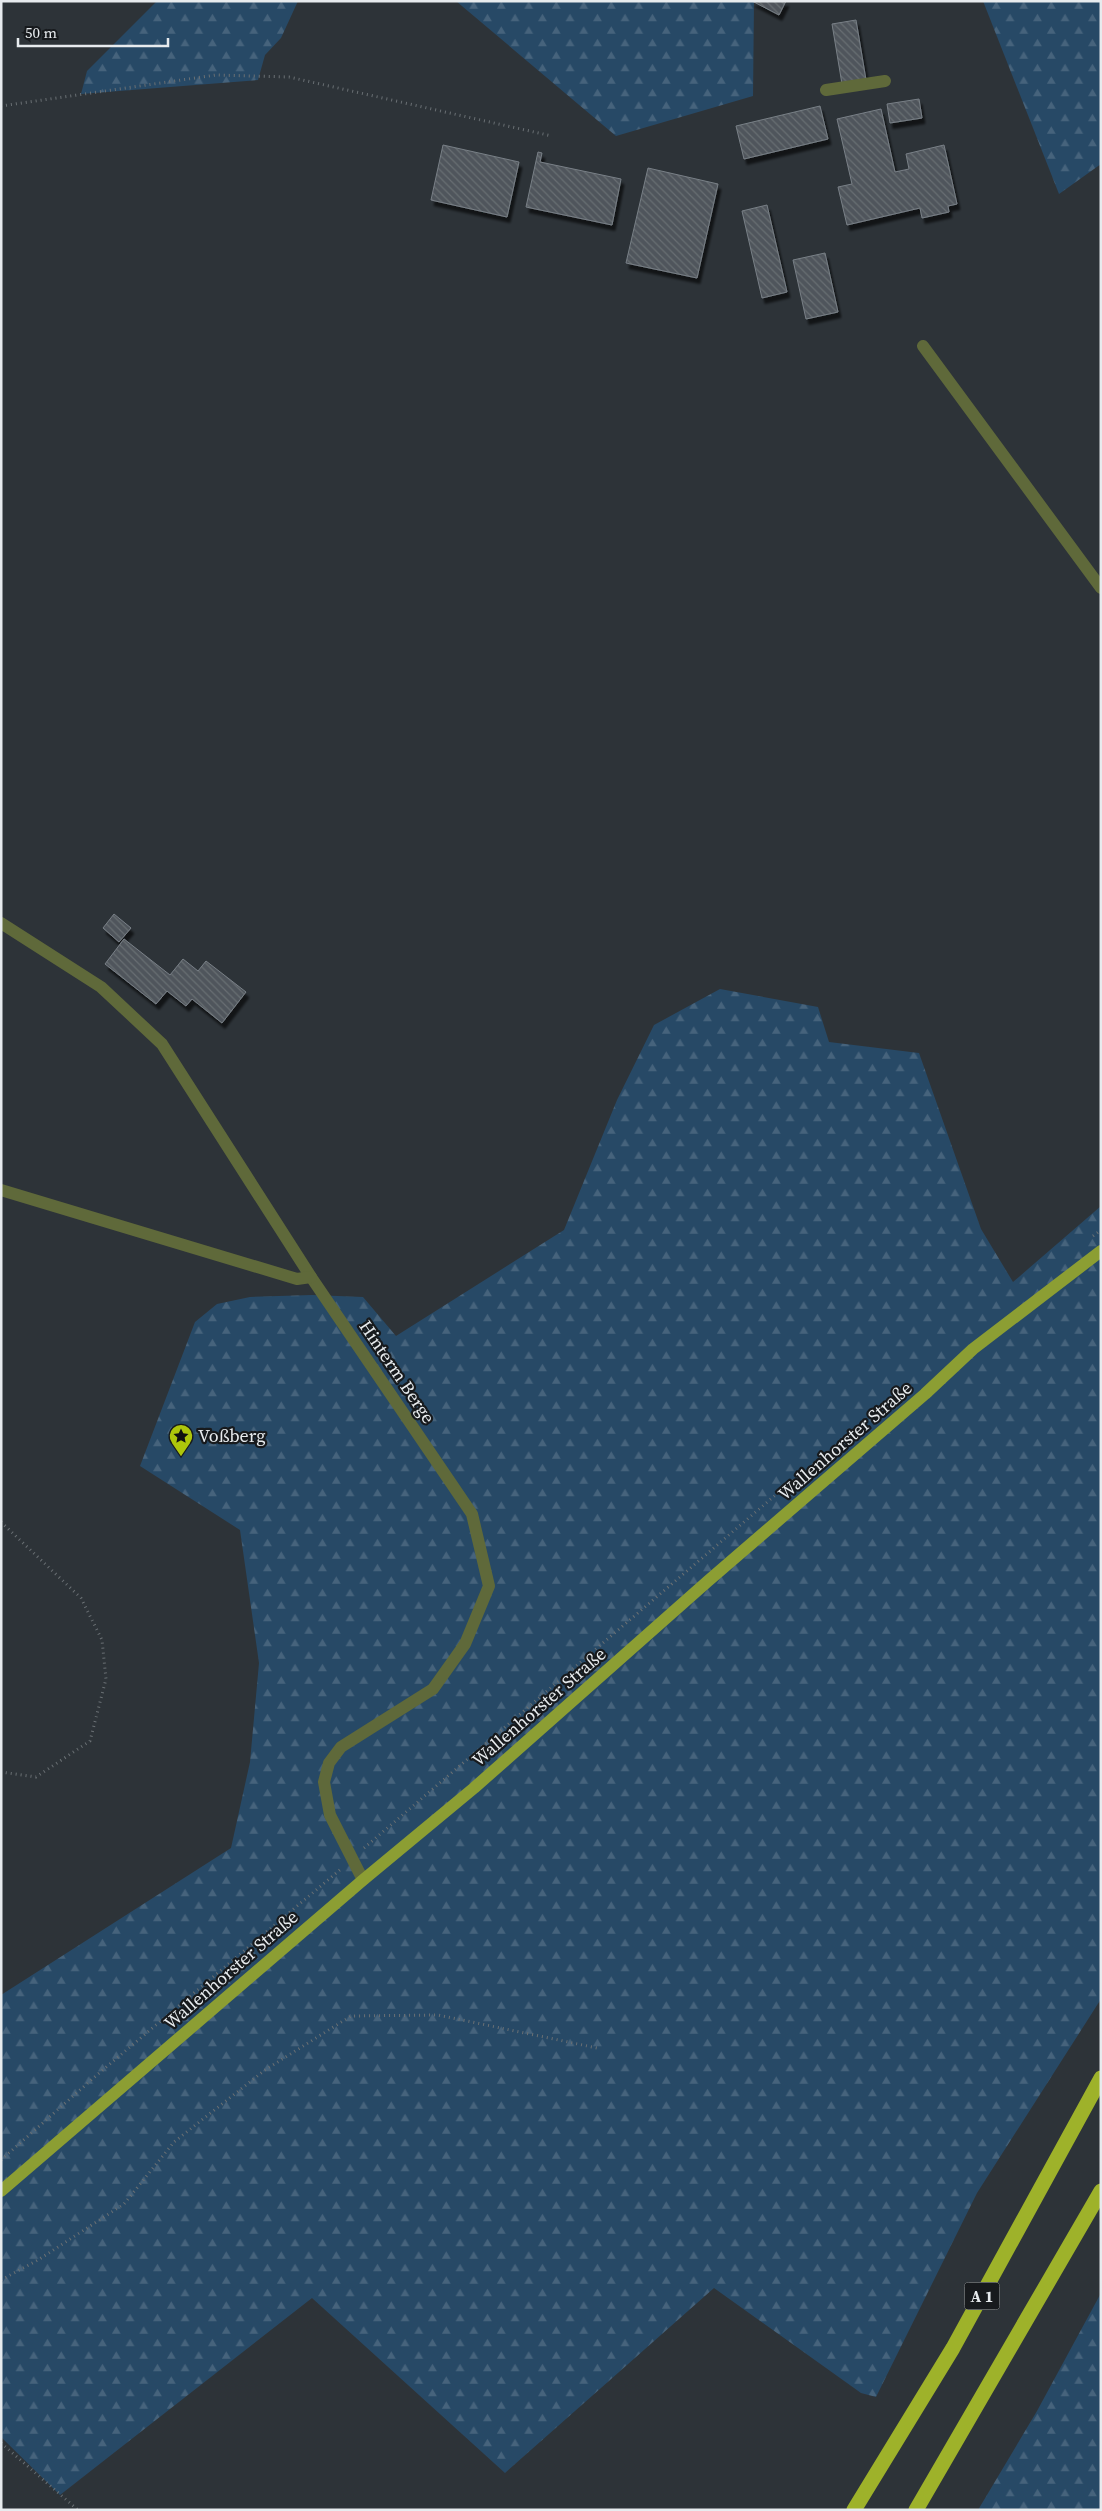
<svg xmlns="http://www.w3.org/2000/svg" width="1102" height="2511" font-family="'Source Serif 4',serif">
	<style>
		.forest { fill: url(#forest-firs) }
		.building { fill: url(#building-back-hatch); stroke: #798087; filter: url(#shadow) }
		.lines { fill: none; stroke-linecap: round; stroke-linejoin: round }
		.path { stroke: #6a7074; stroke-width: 3; stroke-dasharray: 1 4; stroke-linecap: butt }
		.minor { stroke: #5f693a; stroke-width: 12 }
		.major { stroke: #8c9e33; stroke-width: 12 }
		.highway { stroke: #9eb22a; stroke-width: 15 }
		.labels { text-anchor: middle; stroke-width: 4.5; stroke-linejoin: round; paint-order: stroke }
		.shield { fill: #171a1d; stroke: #a9acaf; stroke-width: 1 }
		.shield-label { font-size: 16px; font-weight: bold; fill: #e7ebee }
		.street-label { font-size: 18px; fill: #e7ebee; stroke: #171a1d }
		.poi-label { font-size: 18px; fill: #e7ebee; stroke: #171a1d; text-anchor: start }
	</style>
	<defs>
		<pattern id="forest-firs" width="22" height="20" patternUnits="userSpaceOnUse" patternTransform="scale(1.25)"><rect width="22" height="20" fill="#274966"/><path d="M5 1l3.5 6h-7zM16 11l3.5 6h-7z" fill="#46637c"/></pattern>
		<pattern id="building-back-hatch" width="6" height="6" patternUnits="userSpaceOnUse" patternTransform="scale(1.25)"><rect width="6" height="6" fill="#4f555b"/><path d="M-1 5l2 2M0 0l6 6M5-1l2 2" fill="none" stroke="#686e73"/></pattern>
		<filter id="shadow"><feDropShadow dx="3" dy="5.5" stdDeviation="1" flood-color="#0009"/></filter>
	</defs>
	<rect width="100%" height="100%" fill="#2d3338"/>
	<g class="forest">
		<polygon points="157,1 298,1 281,38 265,55 258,80 81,94 87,71"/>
		<polygon points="456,1 754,1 753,96 616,136"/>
		<polygon points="983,1 1101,1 1101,164 1059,194"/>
		<polygon points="720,989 818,1007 829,1042 919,1053 981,1229 1013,1282 1101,1206 1101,1999 977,2193 876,2397 861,2393 714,2288 505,2473 312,2298 60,2495 1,2437 1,1995 231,1848 250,1762 259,1663 240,1530 140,1466 195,1322 217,1304 250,1297 312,1295 363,1297 396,1336 564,1230 617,1100 654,1025"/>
		<polygon points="1101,2293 1101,2510 978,2510 1037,2411"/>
	</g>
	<g class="building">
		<polygon points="752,1 786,1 779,15"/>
		<polygon points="856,20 866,80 842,84 832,24"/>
		<polygon points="919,99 922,118 890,123 887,104"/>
		<polygon points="820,106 828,139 744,159 736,126"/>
		<polygon points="881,109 895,172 909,169 906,154 944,145 957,204 948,206 949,212 922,218 920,208 847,225 838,187 852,184 837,119"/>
		<polygon points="443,145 519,162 507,217 431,200"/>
		<polygon points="538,152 542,153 540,162 621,179 612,225 526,207"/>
		<polygon points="648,168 718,184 697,278 626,263"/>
		<polygon points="767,205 787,292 762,298 742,211"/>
		<polygon points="825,253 838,312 806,319 793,260"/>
		<polygon points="114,914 131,928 119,942 103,928"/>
		<polygon points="124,939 170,975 183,959 198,971 206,961 246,992 222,1023 192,999 186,1006 167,991 156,1004 105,964"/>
	</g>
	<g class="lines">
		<g class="path">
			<polyline points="1,106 216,75 289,77 552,136"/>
			<polyline points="1093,1236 1101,1230"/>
			<polyline points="1,1522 81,1598 102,1640 106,1679 90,1741 36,1777 1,1772"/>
			<polyline points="364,1848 772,1498 854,1431"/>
			<polyline points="1,2160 98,2074 341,1869"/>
			<polyline points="1,2280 38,2260 124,2204 174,2142 265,2070 351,2016 438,2015 597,2048"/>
			<polyline points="1,2443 78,2510"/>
		</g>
		<g class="minor">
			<polyline points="826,90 885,81"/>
			<polyline points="923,346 1101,588"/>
			<polyline points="1,923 101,987 162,1044 311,1277 472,1514 489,1586 465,1644 433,1689 341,1747 329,1763 324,1782 330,1815 363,1880"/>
			<polyline points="1,1190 297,1279 311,1277"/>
		</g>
		<polyline class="major" points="1,2191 363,1880 474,1788 708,1581 925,1394 973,1349 1101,1251"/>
		<g class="highway">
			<polyline points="854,2510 953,2348 1101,2078"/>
			<polyline points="916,2510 1101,2191"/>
		</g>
	</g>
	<defs>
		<g id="sight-pin" transform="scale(1.25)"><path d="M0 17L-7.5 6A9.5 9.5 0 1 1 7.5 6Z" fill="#aec60b" stroke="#171a1d"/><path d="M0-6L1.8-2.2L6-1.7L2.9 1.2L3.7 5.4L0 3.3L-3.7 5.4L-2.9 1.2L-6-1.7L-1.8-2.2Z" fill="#111"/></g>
	</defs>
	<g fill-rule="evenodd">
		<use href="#sight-pin" x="181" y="1436"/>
	</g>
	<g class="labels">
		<rect class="shield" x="964.5" y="2282.5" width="35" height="27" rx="4"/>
		<g class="shield-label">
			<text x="982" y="2302">A 1</text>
		</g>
		<g class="street-label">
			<text transform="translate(397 1372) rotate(56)" y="6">Hinterm Berge</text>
			<text transform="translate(845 1441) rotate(-41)" y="6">Wallenhorster Straße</text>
			<text transform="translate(539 1707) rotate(-41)" y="6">Wallenhorster Straße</text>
			<text transform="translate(231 1970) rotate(-41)" y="6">Wallenhorster Straße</text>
		</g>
		<g class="poi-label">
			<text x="198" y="1442">Voßberg</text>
		</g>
	</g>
	<rect width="1102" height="2511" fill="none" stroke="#e7ebee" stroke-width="5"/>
	<path d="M18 38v8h150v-8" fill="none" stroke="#e7ebee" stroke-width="2.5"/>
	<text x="25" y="38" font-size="15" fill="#e7ebee" stroke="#171a1d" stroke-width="4" paint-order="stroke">50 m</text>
</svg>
